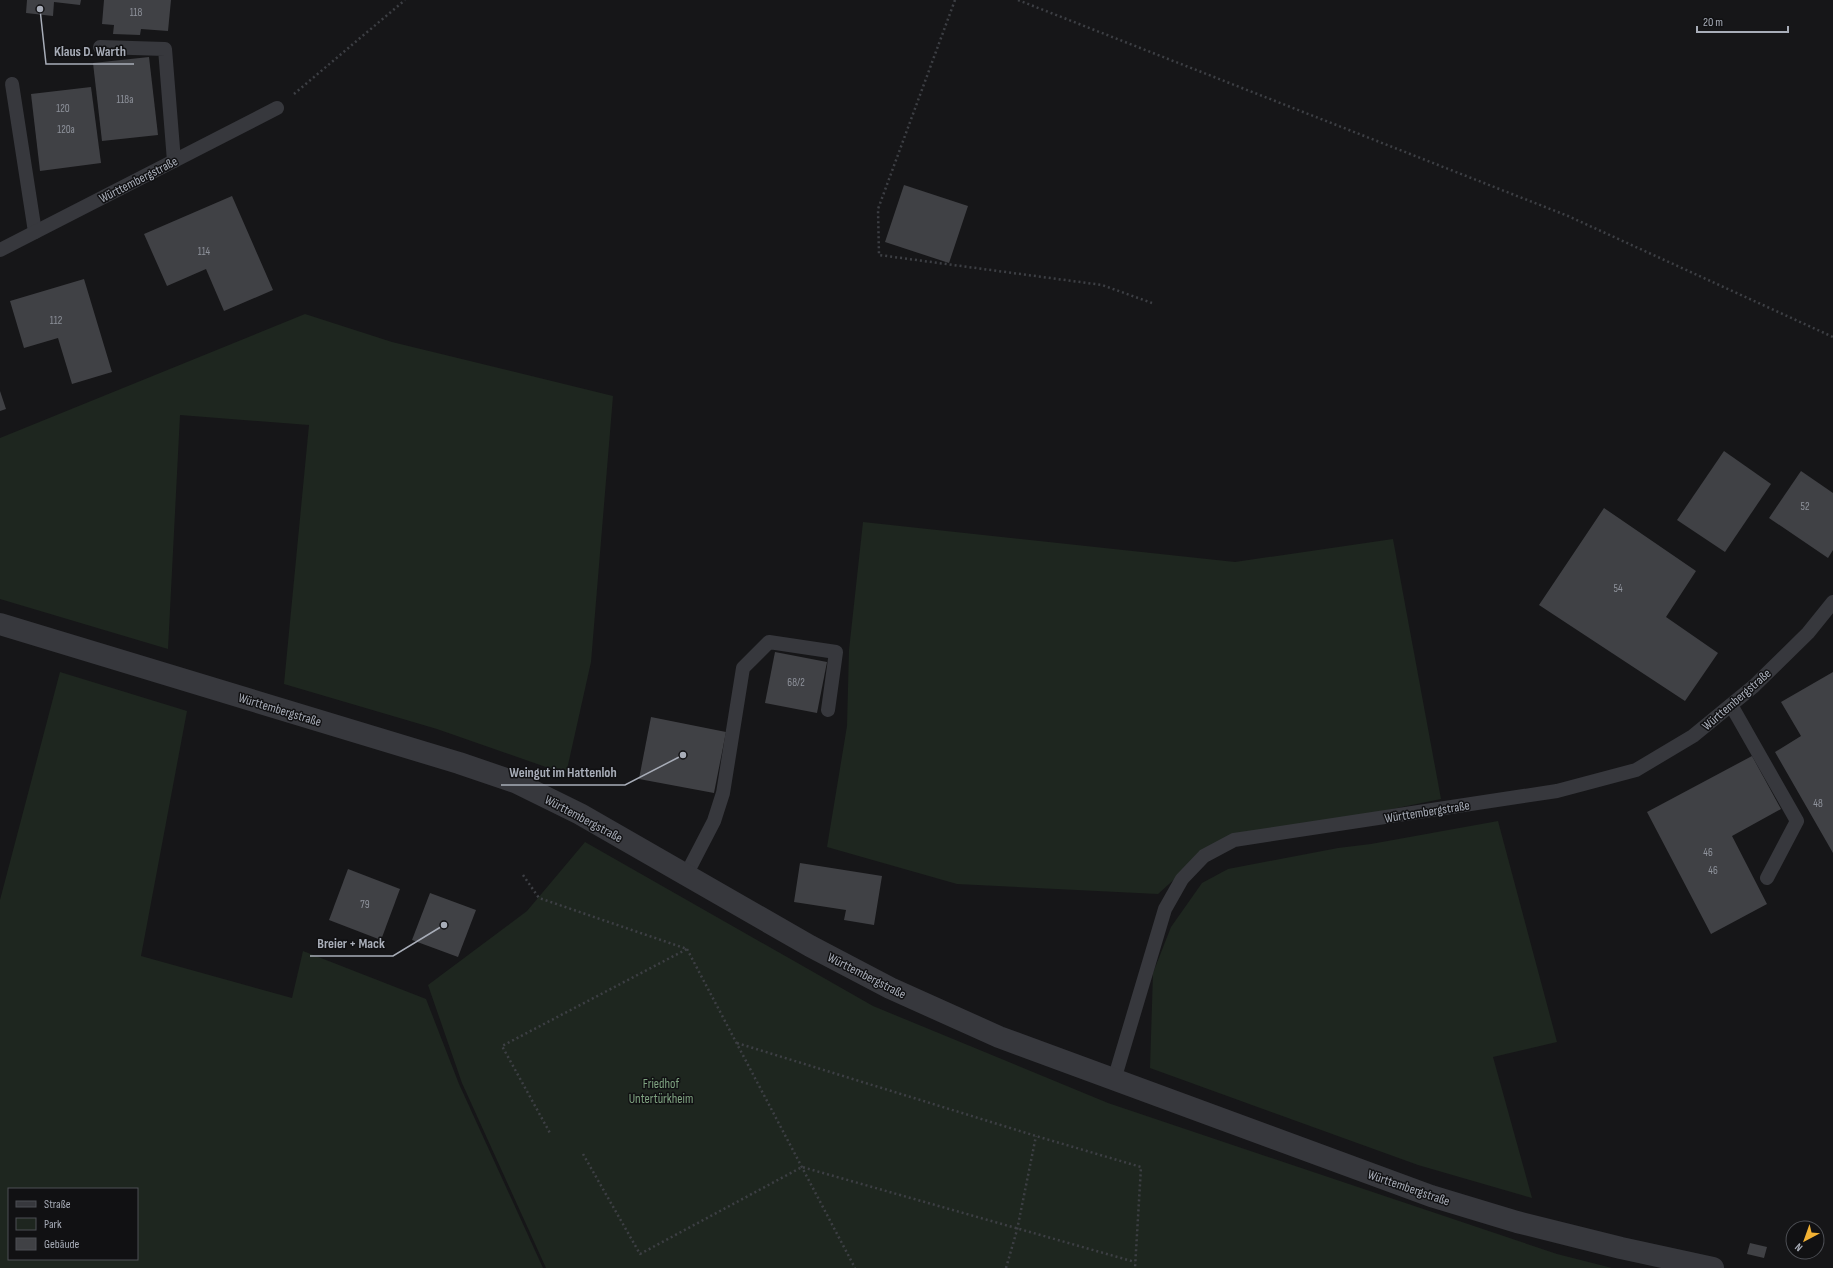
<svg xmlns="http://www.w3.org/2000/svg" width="1833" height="1268" font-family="'Sofia Sans Condensed',sans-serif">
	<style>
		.green { fill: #1e261f; fill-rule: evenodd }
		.building { fill: #404145 }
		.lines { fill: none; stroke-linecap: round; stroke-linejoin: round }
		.path { stroke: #3d3f44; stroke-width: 2.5; stroke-dasharray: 2 3; stroke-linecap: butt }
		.service { stroke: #37383d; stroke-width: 14 }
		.tertiary { stroke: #37383d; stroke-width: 22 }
		.labels { text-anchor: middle; stroke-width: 3; stroke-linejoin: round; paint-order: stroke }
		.number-label { font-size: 11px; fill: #8e929b }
		.street-label { font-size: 13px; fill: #a8adb8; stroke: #111113 }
		.park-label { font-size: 13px; fill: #7fa381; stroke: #111113 }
		.leader { fill: none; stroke: #a8adb8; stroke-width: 1.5 }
		.callout-dot { fill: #a8adb8; stroke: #111113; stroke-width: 1.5 }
		.callout-label { font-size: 14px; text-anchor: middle; font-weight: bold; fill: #a8adb8; stroke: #111113; stroke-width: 3; stroke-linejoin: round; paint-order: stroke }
	</style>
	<rect width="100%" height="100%" fill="#161618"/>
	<g class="green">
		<polygon points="305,314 392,342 613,396 591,662 566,774 437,729 284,684 309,425 180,415 168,649 0,599 0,438"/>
		<polygon points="863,522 1235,562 1393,539 1441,799 1211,846 1158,894 957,884 827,847 847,726 849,650"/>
		<path d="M60 672 187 711 141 956 292 998 303 951 426 999 459 1084 543 1268H0V900ZM9 1189H137V1259H9Z"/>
		<polygon points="1498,821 1557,1042 1493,1057 1532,1198 1418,1165 1150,1068 1153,973 1171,927 1202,883 1228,869 1338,848 1371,844"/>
		<polygon points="585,842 873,1006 1108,1103 1557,1254 1612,1268 546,1268 462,1083 428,985 527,911"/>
	</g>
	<g class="building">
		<polygon points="27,0 81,0 80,5 54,2 53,16 26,13"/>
		<polygon points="104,0 171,0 168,31 141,29 140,35 113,34 114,25 102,24"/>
		<polygon points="149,57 158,135 102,141 93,63"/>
		<polygon points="91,87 101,163 40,171 31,94"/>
		<polygon points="904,185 968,206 949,263 885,242"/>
		<polygon points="232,196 273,290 224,311 206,269 167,286 144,234"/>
		<polygon points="84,279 112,372 72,384 58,338 24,348 10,301"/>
		<polygon points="0,391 6,409 0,411"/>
		<polygon points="1724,451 1771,484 1725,552 1677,520"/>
		<polygon points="1801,471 1833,493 1833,550 1828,558 1769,518"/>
		<polygon points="1604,508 1696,571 1666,617 1718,653 1685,701 1539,605"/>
		<polygon points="775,652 827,662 817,713 765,703"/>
		<polygon points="1833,672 1833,853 1775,752 1801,736 1781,702"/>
		<polygon points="651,717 726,732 714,793 639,779"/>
		<polygon points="1752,756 1781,809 1732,836 1767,904 1711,934 1647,812"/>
		<polygon points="800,863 882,876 874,925 844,920 846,910 794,902"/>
		<polygon points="348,869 400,889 381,940 329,920"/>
		<polygon points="430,893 476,910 458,957 412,940"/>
		<polygon points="1750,1243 1767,1247 1764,1258 1747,1254"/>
	</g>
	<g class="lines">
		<g class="path">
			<polyline points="955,0 878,209 879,255 1102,285 1152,303"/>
			<polyline points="1018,0 1568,216 1833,337"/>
			<polyline points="294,94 405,0"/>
			<polyline points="523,875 539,898 687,949 502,1046 550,1133"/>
			<polyline points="687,949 855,1268"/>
			<polyline points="737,1043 1036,1136 1141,1167 1135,1268"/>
			<polyline points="583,1154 640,1254 802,1167 1135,1262"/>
			<polyline points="1006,1268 1017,1230 1036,1136"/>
		</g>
		<g class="service">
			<polyline points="100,47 165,49 174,161"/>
			<polyline points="12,84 35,232"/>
			<polyline points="0,250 277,108"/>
			<polyline points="1731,705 1797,821 1767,878"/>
			<polyline points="686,875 714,821 723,793 743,668 769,642 836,652 828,710"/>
			<polyline points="1114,1080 1165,909 1182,879 1204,856 1234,840 1557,791 1636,770 1693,736 1754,686 1808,633 1833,602"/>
		</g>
		<polyline class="tertiary" points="0,624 459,763 515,782 580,814 810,946 890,988 999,1037 1431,1196 1517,1222 1621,1248 1713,1268"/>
	</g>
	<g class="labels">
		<g class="number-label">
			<text x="136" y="16">118</text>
			<text x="125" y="103">118a</text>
			<text x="63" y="112">120</text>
			<text x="66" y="133">120a</text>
			<text x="204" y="255">114</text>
			<text x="56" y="324">112</text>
			<text x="1805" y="510">52</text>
			<text x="1618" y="592">54</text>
			<text x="796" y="686">68/2</text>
			<text x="1818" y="807">48</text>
			<text x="1708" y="856">46</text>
			<text x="1713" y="874">46</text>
			<text x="365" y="908">79</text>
		</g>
		<g class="street-label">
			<text transform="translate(138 179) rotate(-27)" y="5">Württembergstraße</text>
			<text transform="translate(1736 699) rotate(-41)" y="5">Württembergstraße</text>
			<text transform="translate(280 709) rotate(17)" y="5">Württembergstraße</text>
			<text transform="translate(1427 811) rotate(-9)" y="5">Württembergstraße</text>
			<text transform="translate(584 818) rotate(28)" y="5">Württembergstraße</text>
			<text transform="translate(867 975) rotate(27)" y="5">Württembergstraße</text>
			<text transform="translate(1409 1187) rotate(19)" y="5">Württembergstraße</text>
		</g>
		<g class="park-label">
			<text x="661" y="1088">Friedhof<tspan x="661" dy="15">Untertürkheim</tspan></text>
		</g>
	</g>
	<path class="leader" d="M40 9L46 64H134M683 755L625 785H501M444 925L393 956H310"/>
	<g class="callout-dot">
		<circle cx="40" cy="9" r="4"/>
		<circle cx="683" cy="755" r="4"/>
		<circle cx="444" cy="925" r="4"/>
	</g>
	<g class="callout-label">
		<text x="90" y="56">Klaus D. Warth</text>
		<text x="563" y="777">Weingut im Hattenloh</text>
		<text x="351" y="948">Breier + Mack</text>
	</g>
	<rect x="8" y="1188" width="130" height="72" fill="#111113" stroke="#4d4f55"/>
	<rect x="16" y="1201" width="20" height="6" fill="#37383d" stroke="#4d4f55"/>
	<text x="44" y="1208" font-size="12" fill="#a8adb8">Straße</text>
	<rect x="16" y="1218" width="20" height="12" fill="#1e261f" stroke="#4d4f55"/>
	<text x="44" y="1228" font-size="12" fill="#a8adb8">Park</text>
	<rect x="16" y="1238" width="20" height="12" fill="#404145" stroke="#4d4f55"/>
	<text x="44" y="1248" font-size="12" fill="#a8adb8">Gebäude</text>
	<g transform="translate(1805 1240) rotate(221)"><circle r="19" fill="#111113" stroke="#4d4f55"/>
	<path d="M0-3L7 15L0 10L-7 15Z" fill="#f2b134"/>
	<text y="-6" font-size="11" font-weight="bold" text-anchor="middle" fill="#a8adb8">N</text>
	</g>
	<path d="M1697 26v6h91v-6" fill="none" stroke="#a8adb8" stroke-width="2"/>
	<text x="1703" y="26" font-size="12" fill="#a8adb8" stroke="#111113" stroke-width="3" paint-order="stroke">20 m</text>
</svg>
